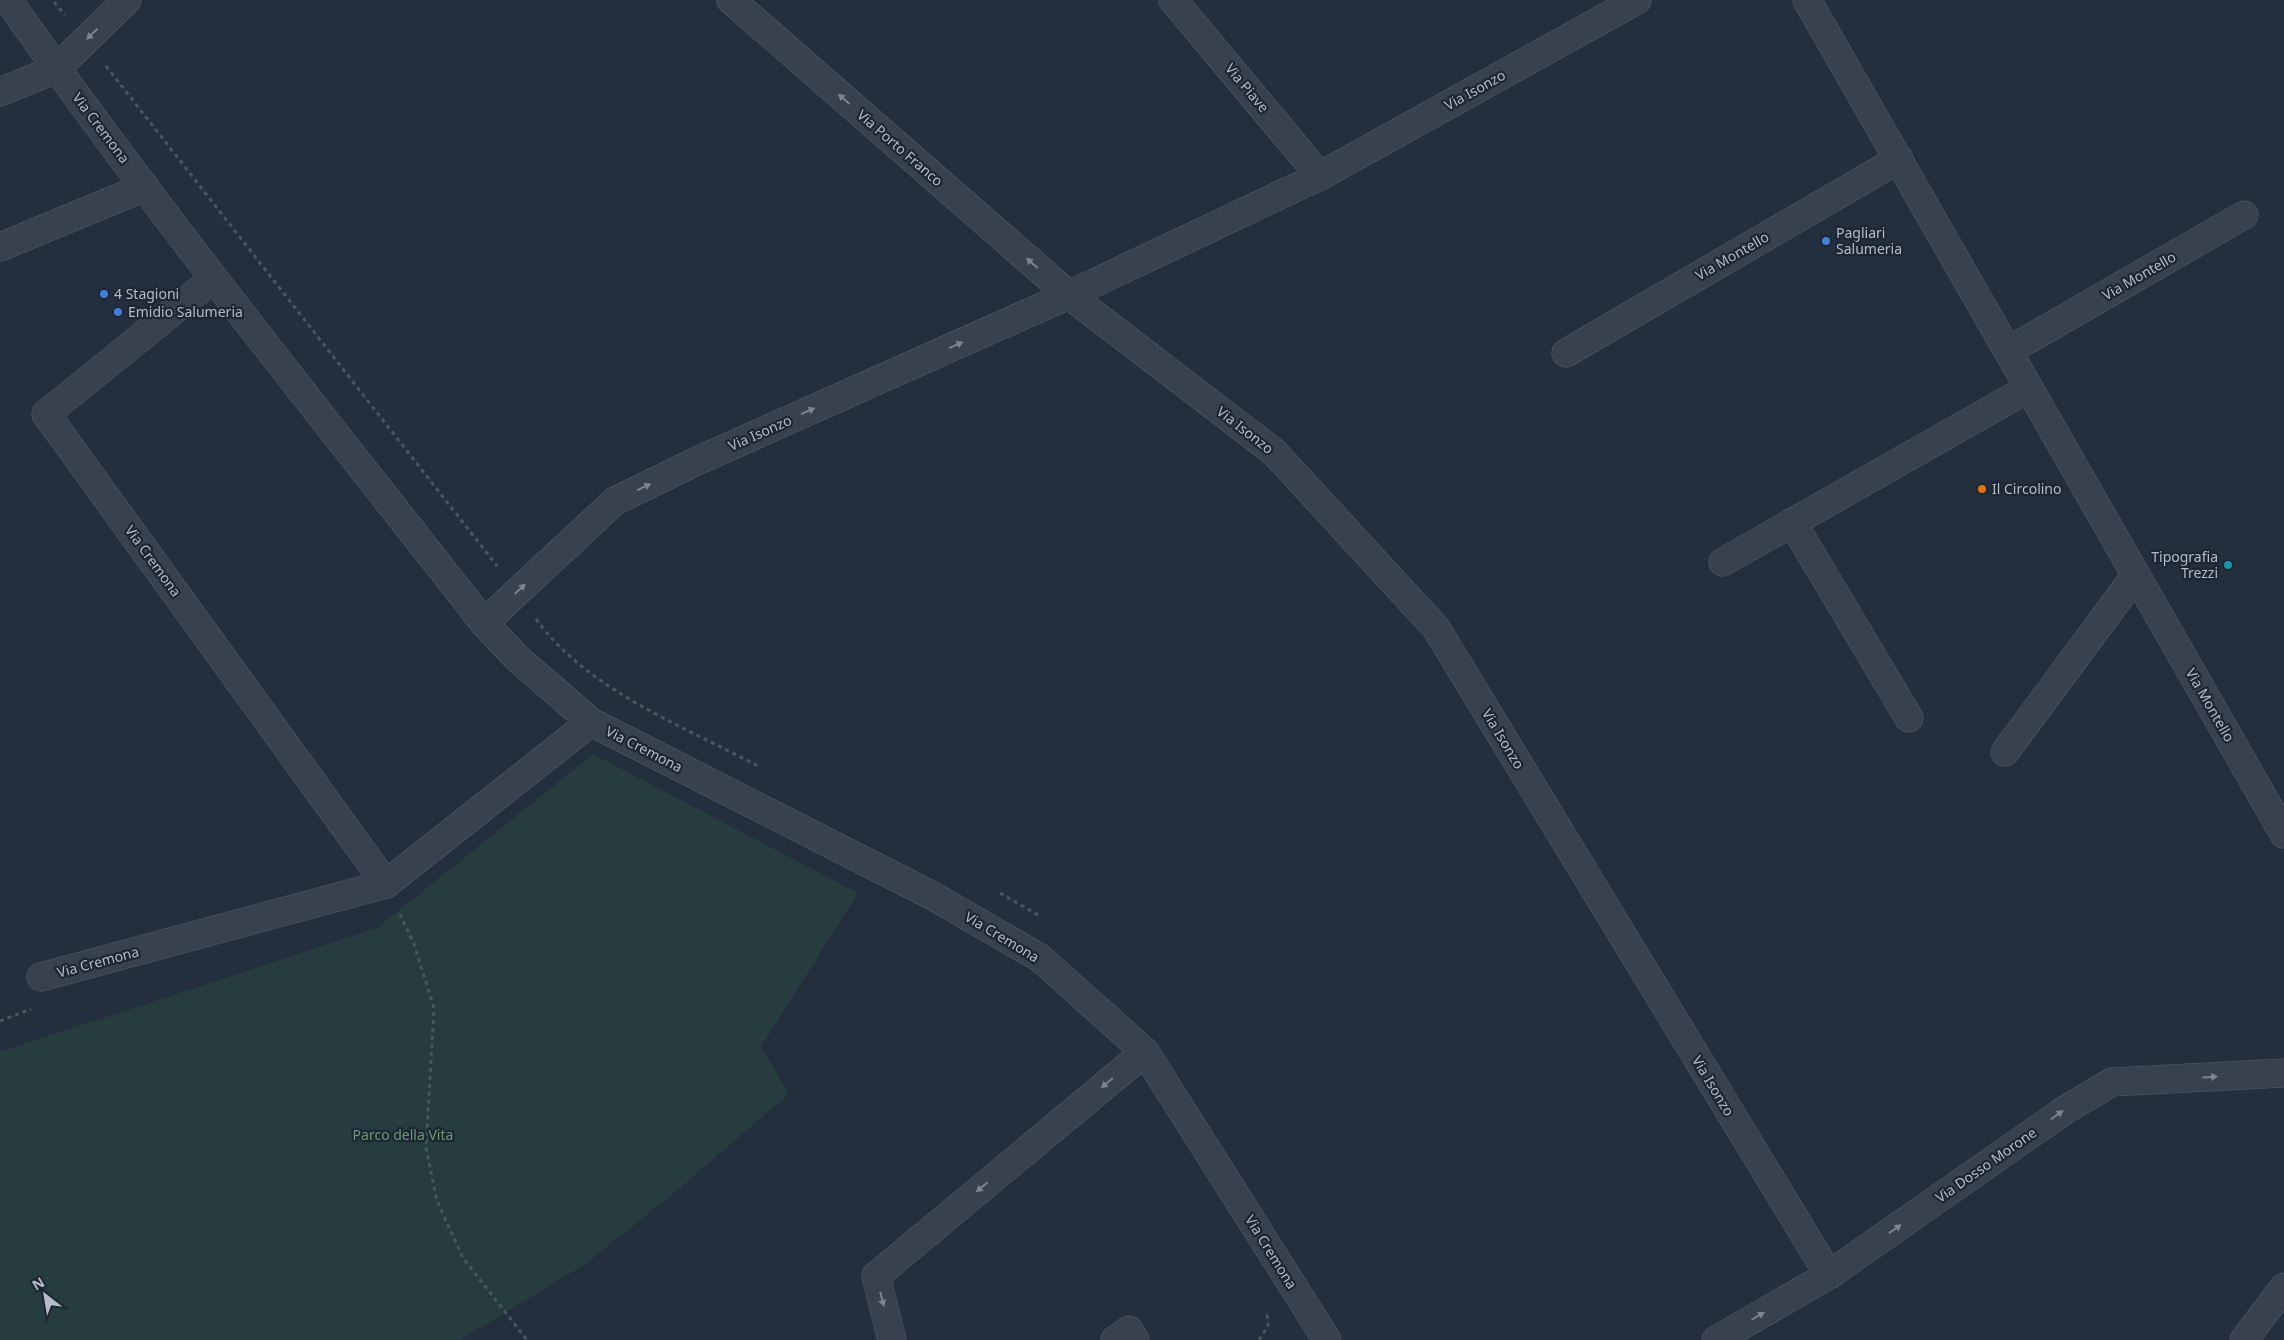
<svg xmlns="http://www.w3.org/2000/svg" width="2284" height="1340" font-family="'Noto Sans',sans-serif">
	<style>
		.green { fill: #263c3f }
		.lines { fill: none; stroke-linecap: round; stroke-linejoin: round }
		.minor-casing { stroke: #565f6c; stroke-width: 29 }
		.path { stroke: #44595c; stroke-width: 3; stroke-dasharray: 4 4; stroke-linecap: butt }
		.minor { stroke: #38414e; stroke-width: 28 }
		.oneway { fill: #7c8592 }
		.shop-dot { fill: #3f7fe0; stroke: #1d2633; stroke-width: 2 }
		.food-dot { fill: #e8710a; stroke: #1d2633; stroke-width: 2 }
		.culture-dot { fill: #0f9aa8; stroke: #1d2633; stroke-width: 2 }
		.labels { text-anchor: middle; stroke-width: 4.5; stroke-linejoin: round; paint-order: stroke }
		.street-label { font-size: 14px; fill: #b4bcc9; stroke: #1d2633 }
		.poi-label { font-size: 14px; fill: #b4bcc9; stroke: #1d2633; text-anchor: start }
		.park-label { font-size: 14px; fill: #6b9a76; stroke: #1d2633 }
	</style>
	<rect width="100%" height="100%" fill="#242f3e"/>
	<polygon class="green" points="593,754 858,893 761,1047 789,1094 679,1189 587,1263 460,1340 0,1340 0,1052 377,928"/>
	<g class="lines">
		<g class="minor-casing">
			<g id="minor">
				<path d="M8 0C158 214 323 417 484 623L517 658 591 722 933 896 1040 958 1145 1052 1327 1340"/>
				<polyline points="731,0 1069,295 1274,452 1436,628 1829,1275"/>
				<polyline points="1173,0 1320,176"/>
				<polyline points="1807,0 2284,834"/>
				<polyline points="0,92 56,69 127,0"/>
				<polyline points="0,247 145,187"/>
				<polyline points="214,278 46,414 386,884"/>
				<polyline points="2008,351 2244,215"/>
				<polyline points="1566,353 1899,159"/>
				<polyline points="1792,522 1909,718"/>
				<polyline points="1723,562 2029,388"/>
				<polyline points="484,623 615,501 699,460 1069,295 1320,176 1637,0"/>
				<polyline points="2005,752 2136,575"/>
				<polyline points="41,977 386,884 591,722"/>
				<polyline points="892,1340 876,1276 1145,1052"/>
				<polyline points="1115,1340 1129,1330 1135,1340"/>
				<polyline points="1716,1340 1829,1275 2065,1110 2112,1082 2284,1073"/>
				<polyline points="2244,1340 2284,1287"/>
			</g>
		</g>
		<g class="path">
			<polyline points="54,2 65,15"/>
			<polyline points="106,66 497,566"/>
			<path d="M536 619C587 690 683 726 758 766"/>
			<polyline points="1000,893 1038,915"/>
			<polyline points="400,914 414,944 434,1008 426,1148 437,1201 463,1258 527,1340"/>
			<polyline points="0,1021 31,1009"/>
			<polyline points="1259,1340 1268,1326 1267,1311"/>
		</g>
		<use href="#minor" class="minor"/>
	</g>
	<defs><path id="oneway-solid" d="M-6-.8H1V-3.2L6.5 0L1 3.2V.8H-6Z" transform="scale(1.25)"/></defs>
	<g class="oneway">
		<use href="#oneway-solid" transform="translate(92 34) rotate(136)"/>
		<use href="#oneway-solid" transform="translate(844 99) rotate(-139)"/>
		<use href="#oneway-solid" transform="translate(1032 263) rotate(-139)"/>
		<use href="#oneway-solid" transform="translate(956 345) rotate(-24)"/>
		<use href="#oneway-solid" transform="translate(808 411) rotate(-24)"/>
		<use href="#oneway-solid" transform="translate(644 487) rotate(-26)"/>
		<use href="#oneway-solid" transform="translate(520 589) rotate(-43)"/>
		<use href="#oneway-solid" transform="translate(2210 1077) rotate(-3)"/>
		<use href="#oneway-solid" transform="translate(1107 1083) rotate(140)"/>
		<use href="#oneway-solid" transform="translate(2057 1115) rotate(-35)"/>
		<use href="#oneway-solid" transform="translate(982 1187) rotate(140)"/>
		<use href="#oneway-solid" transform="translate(1895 1229) rotate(-35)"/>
		<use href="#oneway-solid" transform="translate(882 1299) rotate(76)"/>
		<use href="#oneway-solid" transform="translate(1758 1316) rotate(-30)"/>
	</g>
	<g class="shop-dot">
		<circle cx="1826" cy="241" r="5"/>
		<circle cx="104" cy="294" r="5"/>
		<circle cx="118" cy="312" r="5"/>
	</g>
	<circle class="food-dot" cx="1982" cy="489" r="5"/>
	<circle class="culture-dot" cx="2228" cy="565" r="5"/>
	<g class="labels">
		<g class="street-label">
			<text transform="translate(1247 88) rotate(50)" y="5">Via Piave</text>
			<text transform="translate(1475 90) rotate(-29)" y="5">Via Isonzo</text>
			<text transform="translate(101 128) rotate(53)" y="5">Via Cremona</text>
			<text transform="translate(900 148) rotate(41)" y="5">Via Porto Franco</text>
			<text transform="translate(1732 256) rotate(-30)" y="5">Via Montello</text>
			<text transform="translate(2139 276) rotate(-30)" y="5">Via Montello</text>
			<text transform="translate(1245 430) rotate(38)" y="5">Via Isonzo</text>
			<text transform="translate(760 433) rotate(-24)" y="5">Via Isonzo</text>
			<text transform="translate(153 561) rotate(54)" y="5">Via Cremona</text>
			<text transform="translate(2210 705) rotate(60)" y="5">Via Montello</text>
			<text transform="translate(1503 739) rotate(59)" y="5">Via Isonzo</text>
			<text transform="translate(644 749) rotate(27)" y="5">Via Cremona</text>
			<text transform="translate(1002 937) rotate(31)" y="5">Via Cremona</text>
			<text transform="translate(98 962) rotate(-15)" y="5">Via Cremona</text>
			<text transform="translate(1713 1086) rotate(59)" y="5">Via Isonzo</text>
			<text transform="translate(1986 1165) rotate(-35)" y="5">Via Dosso Morone</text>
			<text transform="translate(1271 1252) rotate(58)" y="5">Via Cremona</text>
		</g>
		<g class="poi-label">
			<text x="1836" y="238">Pagliari<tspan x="1836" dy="16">Salumeria</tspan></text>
			<text x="114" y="299">4 Stagioni</text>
			<text x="128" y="317">Emidio Salumeria</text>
			<text x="1992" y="494">Il Circolino</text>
			<text x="2218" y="562" text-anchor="end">Tipografia<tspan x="2218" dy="16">Trezzi</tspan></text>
		</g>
		<g class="park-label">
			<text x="403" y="1140">Parco della Vita</text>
		</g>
	</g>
	<g transform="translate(45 1295) rotate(329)" stroke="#1d2633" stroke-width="4" paint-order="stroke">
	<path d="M0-4L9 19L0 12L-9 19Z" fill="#b4bcc9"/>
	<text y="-8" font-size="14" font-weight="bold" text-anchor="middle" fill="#b4bcc9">N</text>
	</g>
</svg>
